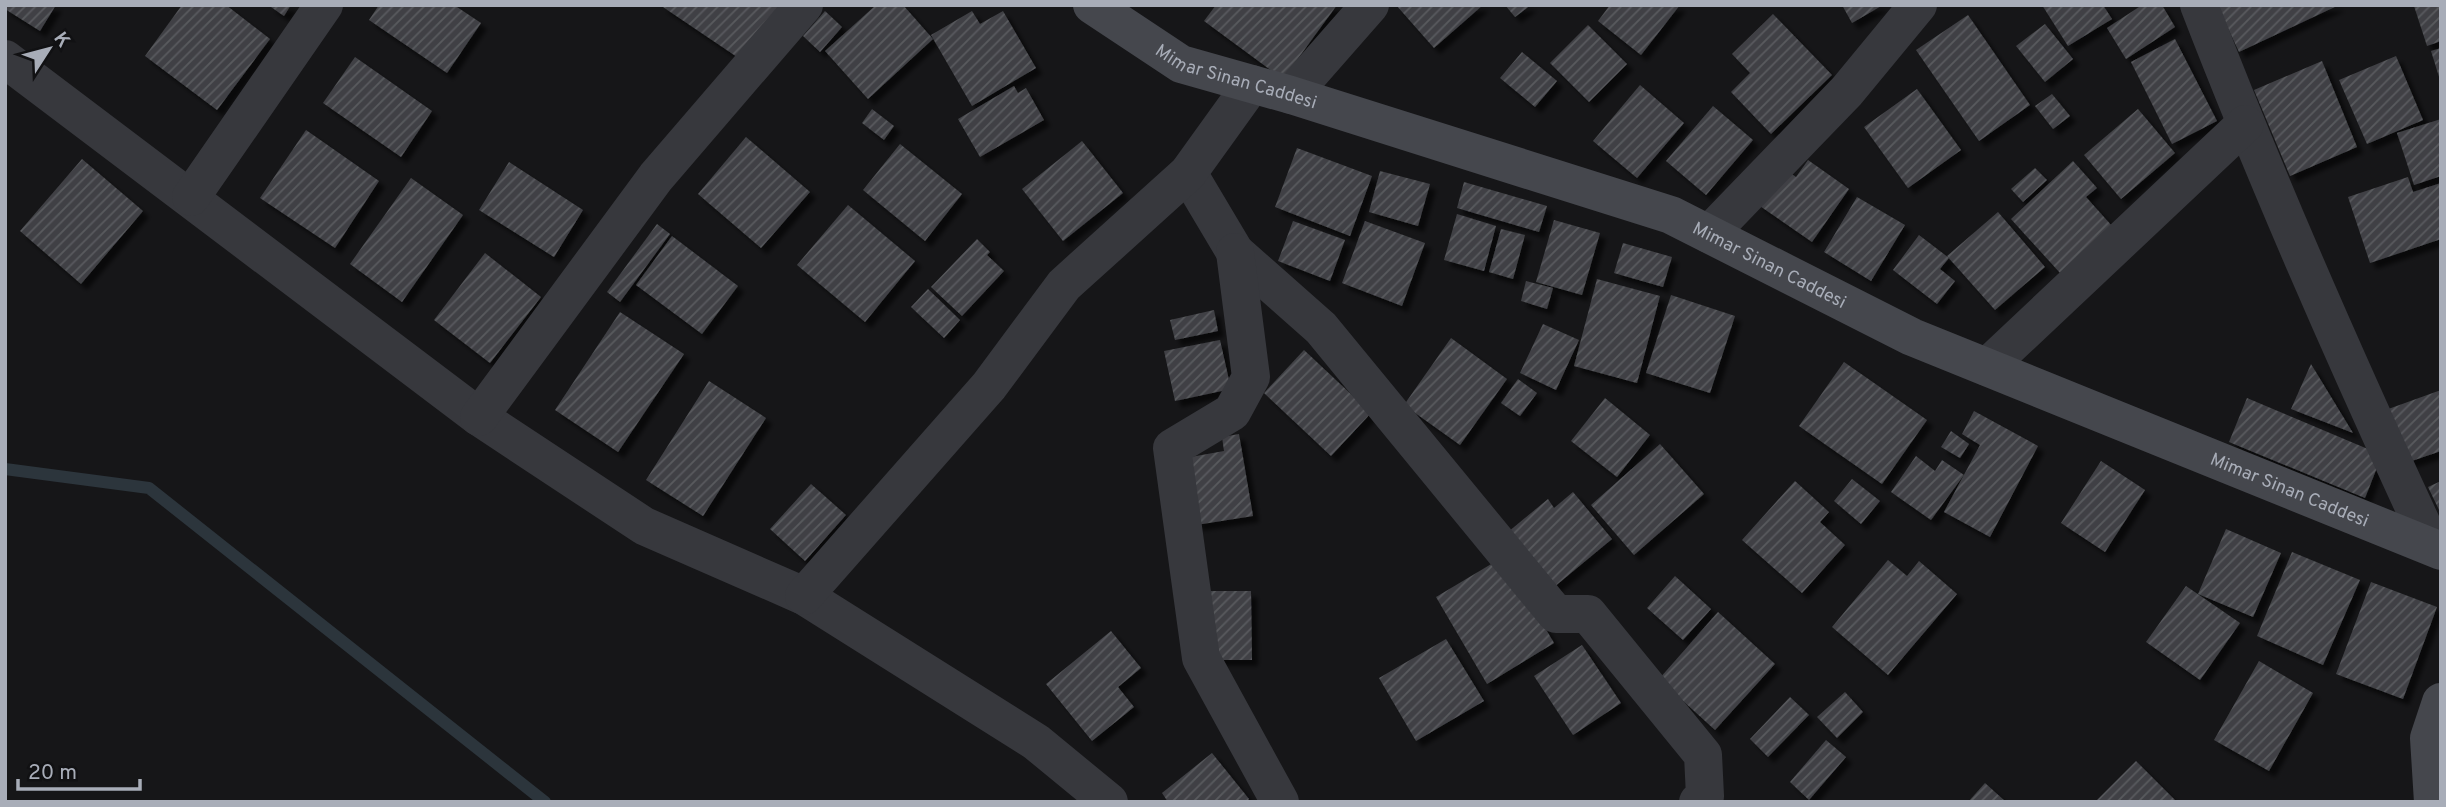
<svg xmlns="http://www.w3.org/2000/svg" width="2446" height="807" font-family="Overpass,sans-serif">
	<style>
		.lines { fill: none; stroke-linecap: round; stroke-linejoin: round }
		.stream { stroke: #2c353c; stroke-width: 12 }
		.building { fill: url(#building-hatch); filter: url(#shadow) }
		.street { stroke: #37383d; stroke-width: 38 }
		.secondary { stroke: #45474d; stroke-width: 38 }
		.labels { text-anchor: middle; stroke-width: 6; stroke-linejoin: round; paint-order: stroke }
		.street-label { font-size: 18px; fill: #a8adb8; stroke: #111113 }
	</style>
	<defs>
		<pattern id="building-hatch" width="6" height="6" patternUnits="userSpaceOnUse" patternTransform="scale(1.75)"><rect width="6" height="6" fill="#404145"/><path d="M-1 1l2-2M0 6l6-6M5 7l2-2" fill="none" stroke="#595a5e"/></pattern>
		<filter id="shadow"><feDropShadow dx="6" dy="6" stdDeviation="2" flood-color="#0009"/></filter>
	</defs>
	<rect width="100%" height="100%" fill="#161618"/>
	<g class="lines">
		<polyline class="stream" points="5,469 149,488 545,802"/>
	</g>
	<g class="building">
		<polygon points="5,5 56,5 40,31 5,9"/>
		<polygon points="182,5 226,5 270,39 217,110 145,56"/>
		<polygon points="268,5 291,5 284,16"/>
		<polygon points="379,5 454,5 481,23 447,73 369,20"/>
		<polygon points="660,5 775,5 779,8 743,61"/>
		<polygon points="876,5 903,5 933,39 868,99 825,51"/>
		<polygon points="1216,5 1337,5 1283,79 1204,21"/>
		<polygon points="1396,5 1483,5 1434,48"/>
		<polygon points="1505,5 1531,5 1515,17"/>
		<polygon points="1610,5 1680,5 1641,55 1598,21"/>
		<polygon points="1842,5 1883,5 1852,23"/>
		<polygon points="2042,5 2103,5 2112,19 2068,46"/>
		<polygon points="2142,5 2162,5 2175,27 2126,59 2107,28"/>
		<polygon points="2217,5 2339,5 2239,52"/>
		<polygon points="2417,5 2441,5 2441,41 2427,46 2414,6"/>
		<polygon points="825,11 842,27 820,52 803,36"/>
		<polygon points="972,11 980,24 1003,11 1036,68 972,106 931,35"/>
		<polygon points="1773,14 1832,75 1771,134 1731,92 1750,73 1732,54"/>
		<polygon points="1968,15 2030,105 1979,141 1916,50"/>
		<polygon points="2045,24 2073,59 2045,82 2016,46"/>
		<polygon points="1588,25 1627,64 1589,102 1550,63"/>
		<polygon points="2175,39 2217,121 2172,144 2131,62"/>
		<polygon points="2441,48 2441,80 2440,80 2431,51"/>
		<polygon points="1522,52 1557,81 1535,107 1500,78"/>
		<polygon points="2396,56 2423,120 2367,144 2339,80"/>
		<polygon points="355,57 432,111 401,157 323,103"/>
		<polygon points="2322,61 2357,147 2290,176 2254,90"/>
		<polygon points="1640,85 1684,123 1637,178 1593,141"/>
		<polygon points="1014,86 1018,93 1026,88 1044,120 980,157 958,119"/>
		<polygon points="1917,89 1961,150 1908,188 1864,127"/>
		<polygon points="2052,94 2070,116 2053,129 2035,106"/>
		<polygon points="1713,106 1753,140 1706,195 1666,161"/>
		<polygon points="872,109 894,126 884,140 862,123"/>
		<polygon points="2138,109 2175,153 2121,199 2084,155"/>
		<polygon points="2441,119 2441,176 2414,185 2397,133"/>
		<polygon points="306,130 379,181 335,248 260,198"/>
		<polygon points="746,137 810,192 761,248 698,194"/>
		<polygon points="1082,141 1123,193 1063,241 1022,189"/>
		<polygon points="900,144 962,194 925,241 863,190"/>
		<polygon points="1297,148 1372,176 1350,236 1275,207"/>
		<polygon points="82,159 143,211 81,284 20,231"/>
		<polygon points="1808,160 1849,189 1812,242 1757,204 1782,167 1796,177"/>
		<polygon points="2073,161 2097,188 2086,197 2112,226 2061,274 2011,219"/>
		<polygon points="509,162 583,210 554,257 479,210"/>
		<polygon points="2035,168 2047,180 2023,202 2011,189"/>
		<polygon points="1380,171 1430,184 1418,226 1369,212"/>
		<polygon points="2408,177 2413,192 2441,183 2441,239 2370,263 2348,197"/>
		<polygon points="411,178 463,215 402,302 350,264"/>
		<polygon points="1464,182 1547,206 1539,232 1457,208"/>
		<polygon points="1857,197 1905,225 1871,281 1824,252"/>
		<polygon points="848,205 915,261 865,322 797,265"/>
		<polygon points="1998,212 2045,267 1995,310 1947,256"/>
		<polygon points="1457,214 1496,226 1484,271 1444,260"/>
		<polygon points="1554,220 1600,233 1582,295 1536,282"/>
		<polygon points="1293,221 1345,240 1330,281 1278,261"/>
		<polygon points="1365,221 1425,243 1402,306 1342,283"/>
		<polygon points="657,224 670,234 620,302 607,292"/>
		<polygon points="1501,229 1525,235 1513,279 1489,272"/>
		<polygon points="1919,235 1949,258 1940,269 1955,281 1937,304 1893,270"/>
		<polygon points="672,236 738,286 702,334 636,285"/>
		<polygon points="977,239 990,252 987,255 1004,271 962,316 931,287"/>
		<polygon points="1623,243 1672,257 1663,287 1614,273"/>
		<polygon points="485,253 541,297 490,363 434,320"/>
		<polygon points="1597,279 1660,296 1637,383 1574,366"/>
		<polygon points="1526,281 1553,288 1547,309 1521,301"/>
		<polygon points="928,289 960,320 944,338 911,307"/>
		<polygon points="1671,295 1735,316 1710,393 1646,373"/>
		<polygon points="1214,310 1218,331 1175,340 1170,320"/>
		<polygon points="620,312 684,354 618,452 555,410"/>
		<polygon points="1543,324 1579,340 1556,390 1520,373"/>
		<polygon points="1451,338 1507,379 1460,445 1404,405"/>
		<polygon points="1220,340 1231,389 1175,401 1164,351"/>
		<polygon points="1304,350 1371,413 1331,456 1264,393"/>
		<polygon points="1844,362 1927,420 1882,484 1799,426"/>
		<polygon points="2311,364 2353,433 2291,409"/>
		<polygon points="1518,379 1537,393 1520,416 1501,403"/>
		<polygon points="709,381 766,418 703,516 646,480"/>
		<polygon points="2441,390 2441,451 2400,465 2380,412"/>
		<polygon points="1605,398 1650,435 1617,477 1571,441"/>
		<polygon points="2247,398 2382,455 2365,498 2229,442"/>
		<polygon points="1974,411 2038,446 1990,537 1944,512 1980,445 1962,434"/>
		<polygon points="1951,431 1969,444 1960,458 1941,447"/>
		<polygon points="1239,434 1253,516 1196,525 1185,458 1224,451 1222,437"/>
		<polygon points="1660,444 1704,494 1634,555 1591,505"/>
		<polygon points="1916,456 1935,471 1942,460 1964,475 1931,520 1891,492"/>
		<polygon points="2101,461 2145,490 2105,552 2061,523"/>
		<polygon points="1852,479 1880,501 1861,524 1834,501"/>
		<polygon points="1795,481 1829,512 1820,522 1845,545 1802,593 1742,540"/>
		<polygon points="2441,481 2441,514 2428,487"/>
		<polygon points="811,484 846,515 805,561 770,529"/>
		<polygon points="1573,492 1612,539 1548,592 1502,537 1548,499 1554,508"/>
		<polygon points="2226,529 2281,553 2253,617 2198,594"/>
		<polygon points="2292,552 2360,580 2323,665 2257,636"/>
		<polygon points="1503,557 1554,643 1487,684 1436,597"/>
		<polygon points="1888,560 1907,576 1919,561 1957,594 1888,675 1832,627"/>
		<polygon points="1675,576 1711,609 1683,640 1647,608"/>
		<polygon points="2371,582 2437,607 2403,699 2336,674"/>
		<polygon points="2186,586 2240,623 2200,680 2146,642"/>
		<polygon points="1211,591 1251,591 1252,660 1213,660"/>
		<polygon points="1718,612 1775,664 1715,730 1659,679"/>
		<polygon points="1111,631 1141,668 1118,687 1134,707 1092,741 1046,684"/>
		<polygon points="1446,639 1484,701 1416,741 1379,678"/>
		<polygon points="1582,645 1621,703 1573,735 1534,676"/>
		<polygon points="2259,661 2313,693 2269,771 2214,740"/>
		<polygon points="1845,692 1863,712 1837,738 1817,717"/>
		<polygon points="1790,697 1809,715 1768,757 1750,739"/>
		<polygon points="1826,740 1846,757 1809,800 1790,782"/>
		<polygon points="1212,753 1249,799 1246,802 1168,802 1162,793"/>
		<polygon points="2136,761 2177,802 2095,802"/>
		<polygon points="1985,783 2006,802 1968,802"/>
	</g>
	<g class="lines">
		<g class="street">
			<path d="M2199 5C2270 189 2349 368 2432 546"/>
			<polyline points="5,59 479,417 644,526 804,596 1036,742 1109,802"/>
			<polyline points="1291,95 1370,5"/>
			<polyline points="1188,173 1235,252 1321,328 1556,614 1588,614 1703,755 1705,796 1698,802"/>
			<polyline points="191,197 324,5"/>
			<polyline points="1709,234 1847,91 1918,5"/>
			<polyline points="1235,252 1251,377 1232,412 1172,448 1201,658 1280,802"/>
			<polyline points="1987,367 2245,124"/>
			<polyline points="479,417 656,177 804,5"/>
			<polyline points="804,596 989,386 1064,285 1188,173 1252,84"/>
		</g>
		<g class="secondary">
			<path id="s1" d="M1092 5 1181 64 1291 95 1671 215 1912 337 2441 551"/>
			<polyline points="2433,802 2429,738 2441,702"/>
		</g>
	</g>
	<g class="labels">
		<g class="street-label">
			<text dy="6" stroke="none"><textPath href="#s1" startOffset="163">Mimar Sinan Caddesi</textPath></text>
			<text dy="6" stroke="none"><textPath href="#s1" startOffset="730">Mimar Sinan Caddesi</textPath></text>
			<text dy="6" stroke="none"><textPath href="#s1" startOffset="1297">Mimar Sinan Caddesi</textPath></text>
		</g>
	</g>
	<rect width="2446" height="807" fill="none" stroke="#a8adb8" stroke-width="14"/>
	<g transform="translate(49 49) rotate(54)" stroke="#111113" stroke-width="5" paint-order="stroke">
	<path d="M0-5L12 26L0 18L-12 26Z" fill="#a8adb8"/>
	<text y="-10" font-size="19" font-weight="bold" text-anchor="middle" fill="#a8adb8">K</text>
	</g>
	<path d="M18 779v10h122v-10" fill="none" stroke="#a8adb8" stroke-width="3.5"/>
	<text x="28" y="779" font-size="21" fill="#a8adb8" stroke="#111113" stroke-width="5" paint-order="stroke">20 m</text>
</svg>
